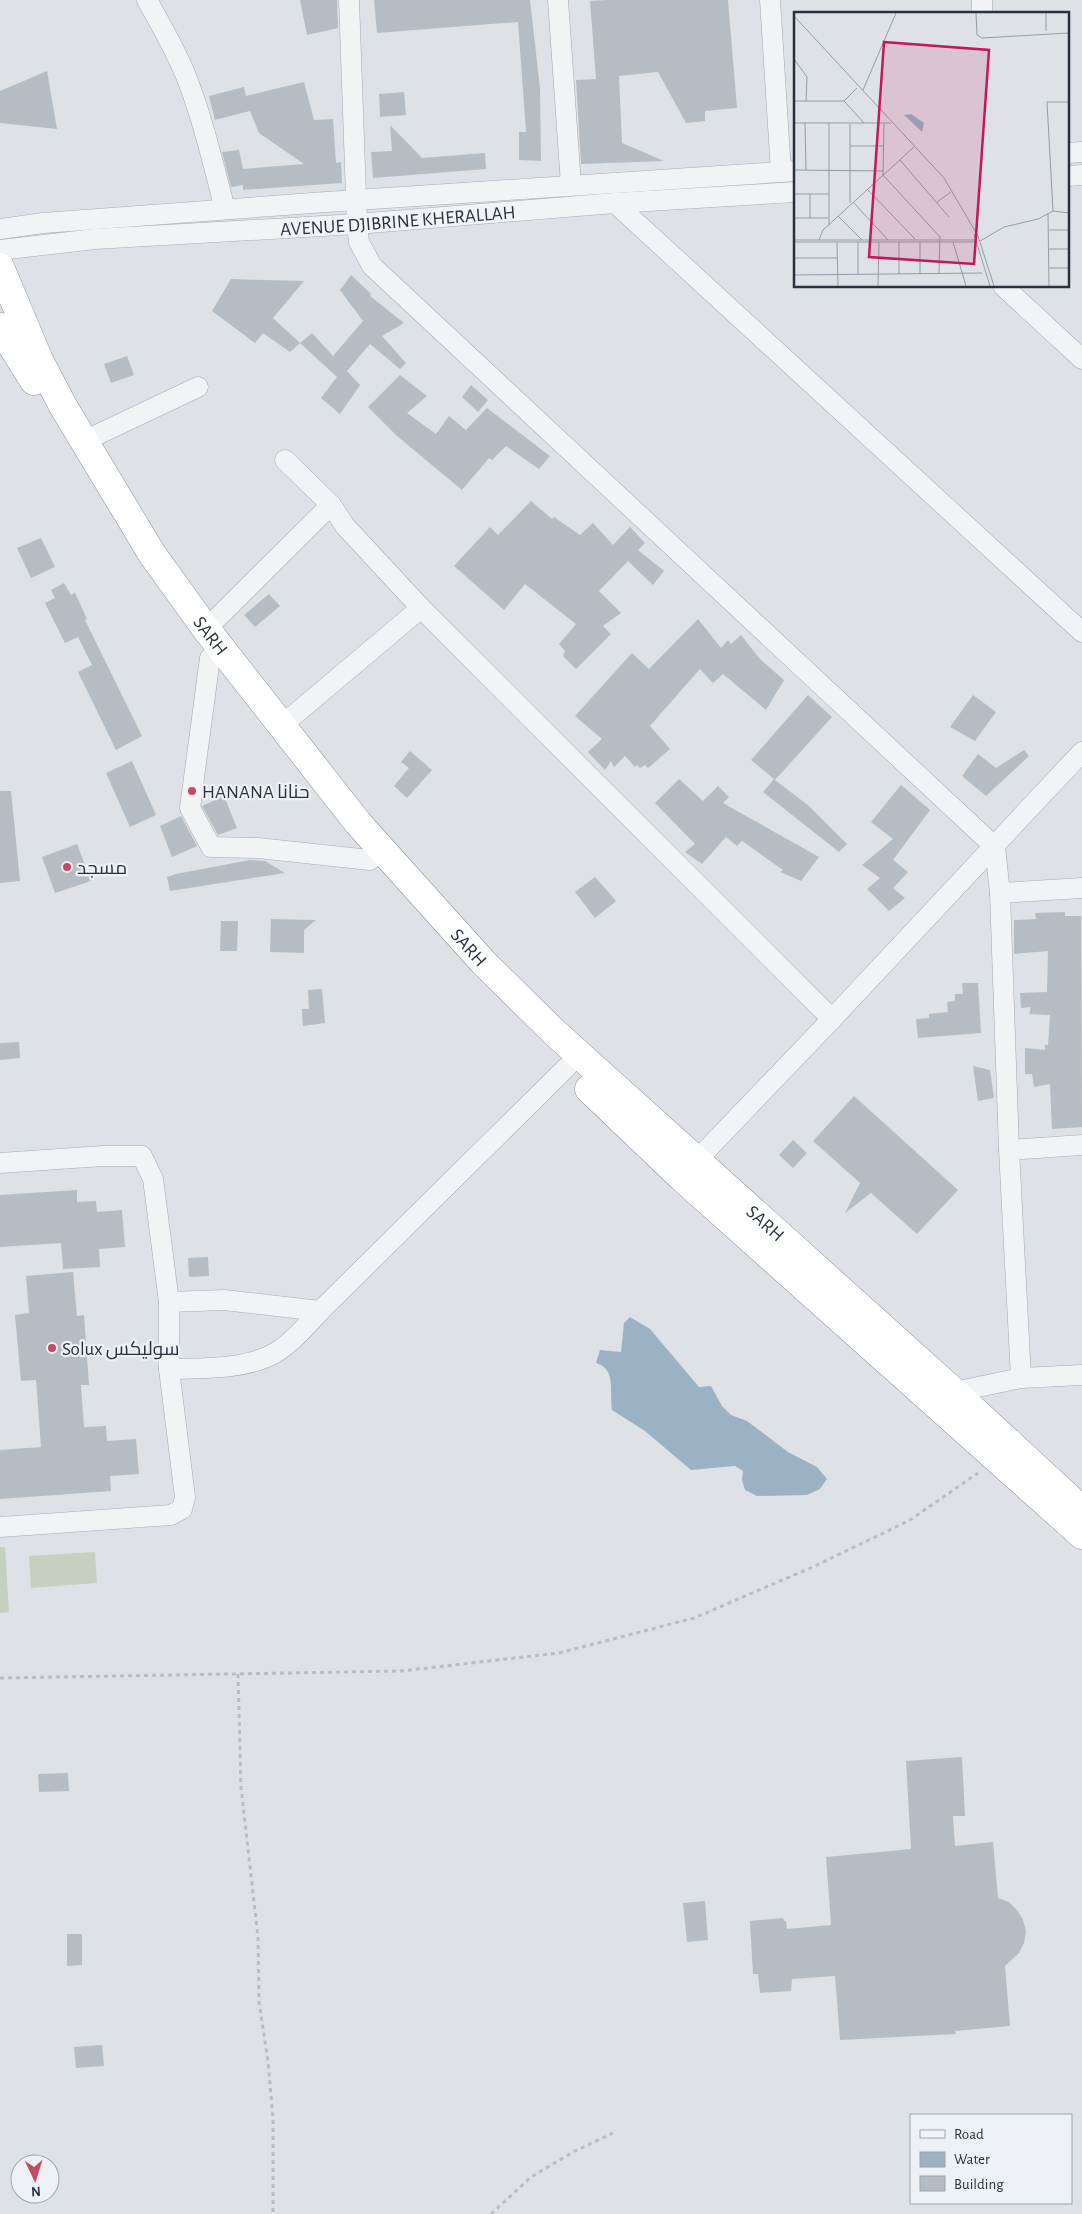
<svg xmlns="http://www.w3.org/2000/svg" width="1082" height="2214" font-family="'Alegreya Sans',Cairo,sans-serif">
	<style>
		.green { fill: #c5d0c0 }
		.water { fill: #9bb2c5 }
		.building { fill: #b6bcc3 }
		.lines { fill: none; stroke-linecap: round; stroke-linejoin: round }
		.minor-casing { stroke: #a4a9b1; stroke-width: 21 }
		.highway-casing { stroke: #87909c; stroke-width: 29 }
		.path { stroke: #b9bdc1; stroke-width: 3; stroke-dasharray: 4 4; stroke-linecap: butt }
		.minor { stroke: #f1f3f5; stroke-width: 20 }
		.highway { stroke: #fff; stroke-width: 28 }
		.poi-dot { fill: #c54a64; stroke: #edf1f5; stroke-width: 2 }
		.labels { text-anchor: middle; stroke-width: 4.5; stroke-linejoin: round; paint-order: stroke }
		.street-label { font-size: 19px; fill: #28313d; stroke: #edf1f5 }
		.poi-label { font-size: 19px; fill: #28313d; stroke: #edf1f5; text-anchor: start }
		.inset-road { fill: none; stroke: #959ba3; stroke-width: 1 }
		.view { fill: #c2185b; fill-opacity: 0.15; stroke: #c2185b; stroke-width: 2.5 }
		.inset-edge { fill: none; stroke: #28313d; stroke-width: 2.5 }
	</style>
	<rect width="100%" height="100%" fill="#dee2e7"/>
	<g class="green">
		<polygon points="0,1547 5,1547 9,1612 0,1613"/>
		<polygon points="95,1552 97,1583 31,1588 29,1556"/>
	</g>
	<path class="water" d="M630 1317 650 1329 699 1387 711 1386 722 1406 731 1415 747 1421 788 1452 817 1467 827 1479 820 1489 807 1495 757 1496 745 1490 742 1480 743 1471 735 1466 691 1470 645 1431 612 1410C609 1393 617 1369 596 1363L600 1350 621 1352 624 1323Z"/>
	<g class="building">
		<polygon points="300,0 337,0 338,28 307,35"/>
		<polygon points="374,0 530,0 540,88 541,161 519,160 519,132 526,132 518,22 377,33"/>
		<polygon points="608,0 728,0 737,108 705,111 705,121 686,123 658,72 619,76 622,143 664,161 581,164 576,80 596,79 590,1"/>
		<polygon points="47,71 57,129 0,123 0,91"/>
		<polygon points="304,82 314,120 333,119 336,163 341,162 342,183 243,190 243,185 231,187 222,152 239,150 243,169 304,164 259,133 250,111 215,120 209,96 244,87 246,96"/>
		<polygon points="404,92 406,115 380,117 379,94"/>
		<polygon points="390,125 422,158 485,153 486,169 373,178 371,152 392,151"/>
		<polygon points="351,275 371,294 370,296 404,323 382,336 406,363 400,369 370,344 347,371 360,385 340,414 321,398 337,377 300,343 312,333 333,356 363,321 340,290"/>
		<polygon points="231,279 304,281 273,318 300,343 290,352 263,333 255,343 212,311"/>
		<polygon points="127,356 134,375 111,383 104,364"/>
		<polygon points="400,375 427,396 407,413 436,434 449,416 466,430 487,408 550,456 539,469 506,446 492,460 489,458 462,490 397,436 368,407"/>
		<polygon points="471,385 488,400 478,412 462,397"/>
		<polygon points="531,501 552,519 554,517 580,535 593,523 613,545 630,527 645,543 638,550 664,571 653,585 628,561 599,591 621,613 603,626 611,634 576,669 563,656 565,651 559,644 576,624 525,584 504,610 454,566 490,527 498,535"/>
		<polygon points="41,538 55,567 31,578 17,548"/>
		<polygon points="64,583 71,595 75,593 87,619 85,620 142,736 116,750 78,672 92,665 78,637 65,643 45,603 55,598 51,590"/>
		<polygon points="269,594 280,606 255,627 244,615"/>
		<polygon points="698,619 721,648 728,640 731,644 741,635 760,659 784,680 766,710 723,674 713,683 700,669 650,726 670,749 648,768 645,765 640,768 637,765 635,767 625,756 614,767 611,761 605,770 588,752 602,739 575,716 632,653 649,669"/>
		<polygon points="808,695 832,717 775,780 809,806 847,844 839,852 763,792 774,779 751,760"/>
		<polygon points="973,695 996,712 975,741 950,727"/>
		<polygon points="1024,750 1029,756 986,796 962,776 978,754 996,768"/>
		<polygon points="410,751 432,770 407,798 394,786 409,768 401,762"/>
		<polygon points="132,761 156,815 130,827 106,773"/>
		<polygon points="679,779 703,801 718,786 729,797 723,803 819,857 801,881 780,872 783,870 742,841 737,846 726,837 702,864 685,852 695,844 655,803"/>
		<polygon points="901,785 930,810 893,860 908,872 893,888 905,898 889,911 867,889 880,878 862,865 893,839 871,822"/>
		<polygon points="0,791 11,791 20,881 0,883"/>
		<polygon points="224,796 237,828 218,835 202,806"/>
		<polygon points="181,816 197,846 172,857 160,826"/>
		<polygon points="77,844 91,881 55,893 42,857"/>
		<polygon points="250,860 265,861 285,873 170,891 167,877 176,874"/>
		<polygon points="595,877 616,901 595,918 575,892"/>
		<polygon points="1065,912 1065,916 1081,916 1082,1127 1052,1129 1050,1084 1034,1087 1032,1074 1025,1074 1025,1048 1045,1050 1045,1045 1048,1045 1050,1015 1029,1014 1031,1007 1021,1008 1020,993 1047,992 1048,951 1014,954 1014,920 1036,919 1035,913"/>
		<polygon points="271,919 316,920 304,930 304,953 270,952"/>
		<polygon points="221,921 238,921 237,951 220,951"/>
		<polygon points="962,983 978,983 981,1033 918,1038 916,1019 929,1018 929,1014 948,1012 947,1002 955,1001 955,994 963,994"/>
		<polygon points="322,989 325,1023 303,1026 302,1009 309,1009 308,990"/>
		<polygon points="19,1042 20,1058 0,1060 0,1043"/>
		<polygon points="973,1066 990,1070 994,1098 978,1101"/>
		<polygon points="854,1096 958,1190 917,1234 871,1193 845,1213 860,1183 813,1141"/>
		<polygon points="793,1140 807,1153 793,1168 779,1155"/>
		<polygon points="77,1190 77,1202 96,1201 97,1212 122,1210 125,1247 99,1249 100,1267 63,1269 61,1243 0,1247 0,1195"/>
		<polygon points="208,1257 209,1276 189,1277 188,1258"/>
		<polygon points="73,1272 77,1316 84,1315 89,1385 81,1385 84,1427 106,1426 107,1441 136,1439 139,1474 110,1476 111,1491 0,1499 0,1450 41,1447 36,1380 21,1381 15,1315 29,1313 26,1276"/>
		<polygon points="962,1757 965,1816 953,1816 955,1846 993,1842 998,1898 1009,1902 1017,1910 1023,1920 1026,1931 1024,1943 1019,1953 1005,1966 1010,2026 955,2031 956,2034 840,2040 835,1976 792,1979 791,1991 760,1993 758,1974 753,1974 750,1921 783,1918 784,1921 786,1921 787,1929 831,1925 826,1857 911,1849 906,1761"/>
		<polygon points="68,1773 69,1791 39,1792 38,1774"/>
		<polygon points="705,1901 708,1940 687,1942 683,1903"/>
		<polygon points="67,1934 82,1934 82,1965 67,1966"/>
		<polygon points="102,2045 104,2066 76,2068 74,2047"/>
	</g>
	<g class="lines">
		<g class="minor-casing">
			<g id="minor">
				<path d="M147 0C161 25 175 49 186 76 203 119 213 164 225 209"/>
				<polyline points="349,0 357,224 359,242 372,266 995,847 1000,893 1009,1150 1021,1378"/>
				<polyline points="558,0 571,185"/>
				<polyline points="770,0 781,172"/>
				<polyline points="982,0 982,14"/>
				<polyline points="1068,153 1082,152"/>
				<polyline points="1068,176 1082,175"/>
				<polyline points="615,203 1082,632"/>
				<polyline points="0,229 43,223 326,202 796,171"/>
				<path id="s1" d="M0 250 95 239 357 224 615 203 796 192"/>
				<polyline points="1003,286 1082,359"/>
				<polyline points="84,441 198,387"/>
				<polyline points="285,460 331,505 345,526 421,608 832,1019"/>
				<polyline points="206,629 331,505"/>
				<polyline points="210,658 190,808 211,847 258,848 370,860"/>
				<polyline points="281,726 421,608"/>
				<polyline points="1000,893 1082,888"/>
				<polyline points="1009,1150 1082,1145"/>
				<polyline points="696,1161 832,1019 1082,752"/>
				<polyline points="0,1163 103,1156 142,1156 153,1179 169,1302 169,1369 185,1497 182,1509 171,1515 0,1527"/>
				<polyline points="169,1302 224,1300 320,1311"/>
				<path d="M169 1369C202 1368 245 1370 275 1353 293 1342 306 1326 320 1311L567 1067"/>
				<polyline points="954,1392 1021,1378 1082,1375"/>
			</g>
		</g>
		<g class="highway-casing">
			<g id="highway">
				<path id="s2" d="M0 267 39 360 63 406 152 554 206 629 358 823 483 962 554 1032 954 1392 1082 1510"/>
				<polyline points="0,327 34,381"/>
				<polyline points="589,1089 680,1176 1082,1535"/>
			</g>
		</g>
		<g class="path">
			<polyline points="238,1674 241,1787 258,1937 259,2002 268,2061 273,2119 273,2214"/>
			<polyline points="0,1678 401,1671 559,1653 694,1618 815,1566 910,1520 978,1473"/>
			<polyline points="491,2214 531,2177 575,2151 613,2133"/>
		</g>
		<use href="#minor" class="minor"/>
		<use href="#highway" class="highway"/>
	</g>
	<g class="poi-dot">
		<circle cx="192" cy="791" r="5"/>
		<circle cx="67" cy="867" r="5"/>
		<circle cx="52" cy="1348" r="5"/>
	</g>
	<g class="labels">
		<g class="street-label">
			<text dy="7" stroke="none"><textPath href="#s1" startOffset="399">AVENUE DJIBRINE KHERALLAH</textPath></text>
			<text dy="7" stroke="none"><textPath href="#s2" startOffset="426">SARH</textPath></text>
			<text dy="7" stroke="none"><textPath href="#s2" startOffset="831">SARH</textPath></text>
			<text dy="7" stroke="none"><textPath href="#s2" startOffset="1236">SARH</textPath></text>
		</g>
		<g class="poi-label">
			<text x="202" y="798">HANANA حنانا</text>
			<text x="77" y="874">مسجد</text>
			<text x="62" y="1355">Solux سوليكس</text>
		</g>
	</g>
	<g transform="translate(794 12)">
		<rect width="275" height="275" fill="#dee2e7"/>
		<path d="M117 102 130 111 128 120 110 103Z" fill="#9bb2c5"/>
		<path class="inset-road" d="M182 1 183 23 188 26 275 21M252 1V19M0 4 150 166 184 224 200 274M0 47 13 65 12 89M69 78 102 1M0 89H50L63 76M50 89 70 111M0 111H97M11 111 12 158M90 112 89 163 146 225 145 262M56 134H90M106 148 155 205M0 158 89 159M74 178 121 227M0 182H35M16 182V206M59 190 94 228M143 190 157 180M56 191V112M259 199 253 90H275M254 202 255 274M44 204 68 228M0 206H34M35 213V111M255 218H275M180 222 196 274M0 228H181M25 228 29 218 120 135M186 229 210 215 244 207 259 199 275 201M0 230H183M64 230V262M126 230V262M159 230 172 274M43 231 44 274M255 237H275M0 246H43M255 256H275M105 262V230M0 263 188 261M84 274 85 230"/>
		<path class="view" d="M90 30 195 38 180 252 75 245Z"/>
		<rect width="275" height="275" class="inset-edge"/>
	</g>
	<rect x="910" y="2114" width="162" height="90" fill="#edf1f5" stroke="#9ea4ab"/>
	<rect x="920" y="2130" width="25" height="8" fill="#f1f3f5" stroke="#9ea4ab"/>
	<text x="954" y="2139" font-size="15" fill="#28313d">Road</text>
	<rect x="920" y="2152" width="25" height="15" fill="#9bb2c5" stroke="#9ea4ab"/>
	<text x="954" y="2164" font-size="15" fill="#28313d">Water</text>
	<rect x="920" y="2176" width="25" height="15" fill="#b6bcc3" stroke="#9ea4ab"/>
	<text x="954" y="2189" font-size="15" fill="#28313d">Building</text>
	<g transform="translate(35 2179) rotate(176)"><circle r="24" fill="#edf1f5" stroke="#9ea4ab"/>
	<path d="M0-4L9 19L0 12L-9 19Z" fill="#c54a64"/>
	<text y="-8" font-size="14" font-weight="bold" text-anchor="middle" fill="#28313d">N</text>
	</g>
</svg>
